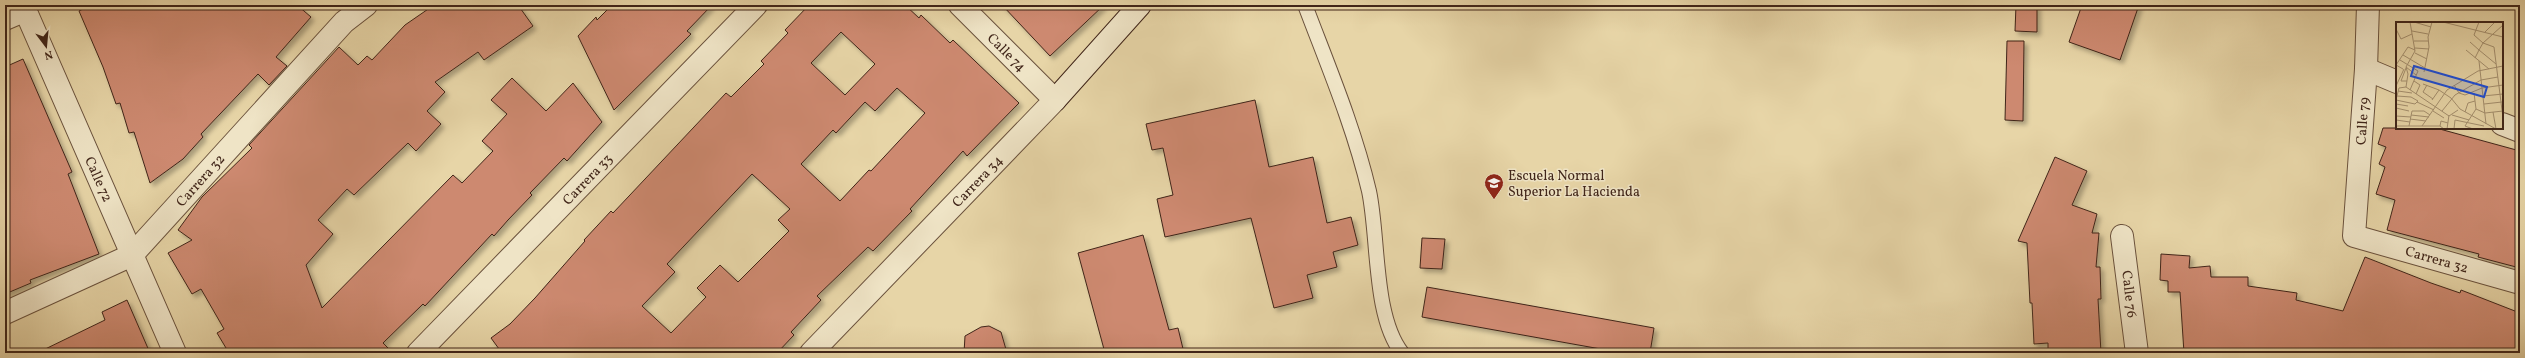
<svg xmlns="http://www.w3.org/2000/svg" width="2525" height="358" font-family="Vollkorn,serif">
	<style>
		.building { fill: #cd896f; stroke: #402519; fill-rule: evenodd; filter: url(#shadow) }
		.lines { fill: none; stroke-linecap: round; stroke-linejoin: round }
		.lane-casing { stroke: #6a513c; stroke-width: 16 }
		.street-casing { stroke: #6a513c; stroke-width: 24 }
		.secondary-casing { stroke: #402519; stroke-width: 24 }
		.lane { stroke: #efe4c6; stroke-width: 14 }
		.street { stroke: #efe4c6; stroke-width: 22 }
		.secondary { stroke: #efe4c6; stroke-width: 22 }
		.labels { text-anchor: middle; stroke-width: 3; stroke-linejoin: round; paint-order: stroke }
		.street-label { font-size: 14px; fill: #402519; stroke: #efe4c6 }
		.poi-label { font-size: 14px; fill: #402519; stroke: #efe4c6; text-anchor: start }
		.inset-road { fill: none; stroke: #a48f6e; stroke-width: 1 }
		.view { fill: #1d4ed8; fill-opacity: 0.15; stroke: #1d4ed8; stroke-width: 2 }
		.inset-edge { fill: none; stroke: #402519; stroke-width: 2 }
	</style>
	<defs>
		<filter id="shadow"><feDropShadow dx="3.5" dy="3.5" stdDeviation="2" flood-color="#0004"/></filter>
	</defs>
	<rect width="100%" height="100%" fill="#e7d5a7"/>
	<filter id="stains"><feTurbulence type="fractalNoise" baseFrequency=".005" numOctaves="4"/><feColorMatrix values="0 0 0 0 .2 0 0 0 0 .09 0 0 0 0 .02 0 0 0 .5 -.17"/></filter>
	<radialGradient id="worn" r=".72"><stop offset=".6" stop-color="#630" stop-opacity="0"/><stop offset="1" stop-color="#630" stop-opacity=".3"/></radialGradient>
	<g class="building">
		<polygon points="91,5 297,5 311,17 276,57 287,66 269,85 258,74 201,134 203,137 183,159 150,183 134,132 129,133 120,103 116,104 103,67 79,11"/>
		<polygon points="434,5 518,5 533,26 484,60 478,52 435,82 445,92 427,111 441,124 416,151 408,143 354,195 347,189 318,220 333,234 306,265 322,308 453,175 462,183 493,151 482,141 507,114 491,100 512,78 546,111 573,83 602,122 567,161 564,158 530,193 532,195 508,220 494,236 492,234 425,306 423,304 383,343 393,353 229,353 217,333 224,329 201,289 192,294 168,253 192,240 178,230 202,197 252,148 249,145 339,47 358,65 367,56 372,60 405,25"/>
		<polygon points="612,5 712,5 687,31 691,34 614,110 578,36 596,17 597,20"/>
		<path d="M809 5H905L919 18 921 15 950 43 953 40 1019 103 967 156 963 151 910 209 912 211 873 251 868 247 817 296 821 300 791 332 794 335 777 353H502L491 338 510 324 535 298 585 241 584 240 611 211 613 213 726 93 731 97 764 64 761 61 788 33 785 30ZM841 32 875 64 845 95 811 63ZM897 88 925 113 871 171 869 170 840 201 801 164 833 130 836 133 865 102 875 111ZM752 174 790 209 778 220 789 231 738 282 720 265 697 288 706 297 671 333 642 306 675 272 667 264Z"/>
		<polygon points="1002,5 1104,5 1050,56"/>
		<polygon points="2016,5 2037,5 2037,32 2015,31"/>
		<polygon points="2082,5 2139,5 2120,60 2069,42"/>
		<polygon points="2007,41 2024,41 2023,121 2005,120"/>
		<polygon points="23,59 72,172 68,174 99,254 30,280 31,283 5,294 5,67"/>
		<polygon points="1255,100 1269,167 1313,157 1327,223 1351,217 1358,245 1333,252 1337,267 1307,275 1313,298 1274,308 1251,218 1165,237 1157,199 1173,195 1163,148 1152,150 1146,124"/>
		<polygon points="2383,128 2436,128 2520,151 2520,268 2478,257 2479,254 2387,230 2395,200 2376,194 2385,167 2379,164 2386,147 2378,144"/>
		<polygon points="2055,157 2087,171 2072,205 2097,214 2092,233 2099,233 2096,267 2100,267 2101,299 2098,299 2101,353 2048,353 2048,343 2034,344 2032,303 2030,303 2027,243 2018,241"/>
		<polygon points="1143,235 1169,330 1178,328 1184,353 1105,353 1078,253"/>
		<polygon points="1422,238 1445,239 1442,269 1420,268"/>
		<polygon points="2161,254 2190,256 2189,268 2210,266 2211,277 2248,277 2248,286 2297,293 2296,300 2343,311 2365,257 2431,283 2460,293 2461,290 2520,313 2520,353 2184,353 2180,292 2168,292 2168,281 2160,280"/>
		<polygon points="1427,287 1654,328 1650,353 1623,353 1422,317"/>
		<polygon points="127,300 150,353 37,353 105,320 102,312"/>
		<polygon points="989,326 1001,332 1007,353 964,353 965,336 981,327"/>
	</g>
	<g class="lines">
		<g class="lane-casing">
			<path id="lane" d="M1305 5C1328 66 1354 127 1369 191 1379 238 1373 316 1402 353"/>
		</g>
		<g class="street-casing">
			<g id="street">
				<polyline points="23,5 175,353"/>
				<polyline points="2368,5 2366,69 2354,236 2520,283"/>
				<polyline points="5,19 26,10"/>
				<polyline points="2366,69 2397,82"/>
				<polyline points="2502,124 2520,131"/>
				<polyline points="2122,236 2137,353"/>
				<polyline points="5,313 132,255 344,22 366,5"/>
				<polyline points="418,353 756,5"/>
				<polyline points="811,353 1055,100 960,5"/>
			</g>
		</g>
		<g class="secondary-casing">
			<polyline id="secondary" points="1055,100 1140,5"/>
		</g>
		<use href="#lane" class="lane"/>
		<use href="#street" class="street"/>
		<use href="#secondary" class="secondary"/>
	</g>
	<defs>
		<g id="school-pin" transform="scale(1)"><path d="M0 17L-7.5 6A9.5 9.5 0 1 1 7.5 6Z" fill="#8f2418" stroke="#efe4c6"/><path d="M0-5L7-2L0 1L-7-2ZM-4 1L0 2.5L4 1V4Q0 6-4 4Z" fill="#fff"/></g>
	</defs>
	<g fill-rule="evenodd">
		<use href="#school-pin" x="1494" y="183"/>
	</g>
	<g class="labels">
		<g class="street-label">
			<text transform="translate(1007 52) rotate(45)" y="5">Calle 74</text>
			<text transform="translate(2362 121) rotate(-86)" y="5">Calle 79</text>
			<text transform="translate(99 179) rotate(66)" y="5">Calle 72</text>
			<text transform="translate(587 179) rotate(-46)" y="5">Carrera 33</text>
			<text transform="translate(200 180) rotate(-48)" y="5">Carrera 32</text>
			<text transform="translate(977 181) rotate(-46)" y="5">Carrera 34</text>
			<text transform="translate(2437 259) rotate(16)" y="5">Carrera 32</text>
			<text transform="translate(2130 294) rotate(83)" y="5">Calle 76</text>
		</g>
		<g class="poi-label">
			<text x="1508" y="180">Escuela Normal<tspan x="1508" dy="16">Superior La Hacienda</tspan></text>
		</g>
	</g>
	<g transform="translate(2396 22)">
		<rect width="107" height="107" fill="#e7d5a7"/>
		<path class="inset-road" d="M18 0 35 5M47 0 107 15M83 0 78 13 87 21M0 7 5 17 16 12M16 9 32 12M89 10 99 0M18 19H32M74 20 83 28 79 36M87 21 98 25 107 96M19 26 33 27M70 28 93 47M19 31 31 37M7 33 29 46M4 38 22 49 14 68M83 39 90 102M100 42 83 28 87 21 107 3M10 45 20 53M10 46 5 59H11M7 47 0 43 12 25 19 28M28 50 33 25 32 15 36 0M18 59 24 63 20 72M27 62 43 68 55 76 64 87 100 107M31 63 27 70 37 77M58 63 63 71 69 73 86 66 107 63M0 64 8 47M10 65 12 52 10 45 19 29 14 0M10 65 53 94 62 88M2 69 16 71M1 74 15 75M87 74 107 72M0 78 19 82 22 79 15 75M0 78 3 66 10 65M36 78 43 68M21 80 38 88M0 82 12 84M88 82 106 80M0 86 13 89M80 87 89 91 107 89M37 89 48 96M46 89 59 73 85 58 102 55M69 90 72 81 79 79M97 90 100 107M15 93 33 95M56 93 73 98M0 94 15 95M14 97 30 99M0 98 14 100M0 104H44L48 107M13 104 16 89H28L34 93M26 104 51 68 82 49 107 44M44 104 45 99 52 101M51 107 53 93M58 107 59 98 88 104M77 107 69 104 80 87 78 71"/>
		<path class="view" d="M18 44 91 65 88 75 15 54Z"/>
		<rect width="107" height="107" class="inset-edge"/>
	</g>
	<rect width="2525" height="358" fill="none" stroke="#e7d5a7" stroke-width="20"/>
	<rect x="6" y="6" width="2513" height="346" fill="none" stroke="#402519" stroke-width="2"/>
	<rect x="10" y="10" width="2505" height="338" fill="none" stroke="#402519"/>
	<g transform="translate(46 46) rotate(164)" stroke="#efe4c6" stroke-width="3" paint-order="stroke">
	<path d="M0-3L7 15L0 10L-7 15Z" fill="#402519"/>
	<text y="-6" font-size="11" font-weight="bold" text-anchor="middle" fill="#402519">N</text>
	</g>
	<rect width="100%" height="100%" filter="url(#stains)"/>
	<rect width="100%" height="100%" fill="url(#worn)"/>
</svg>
